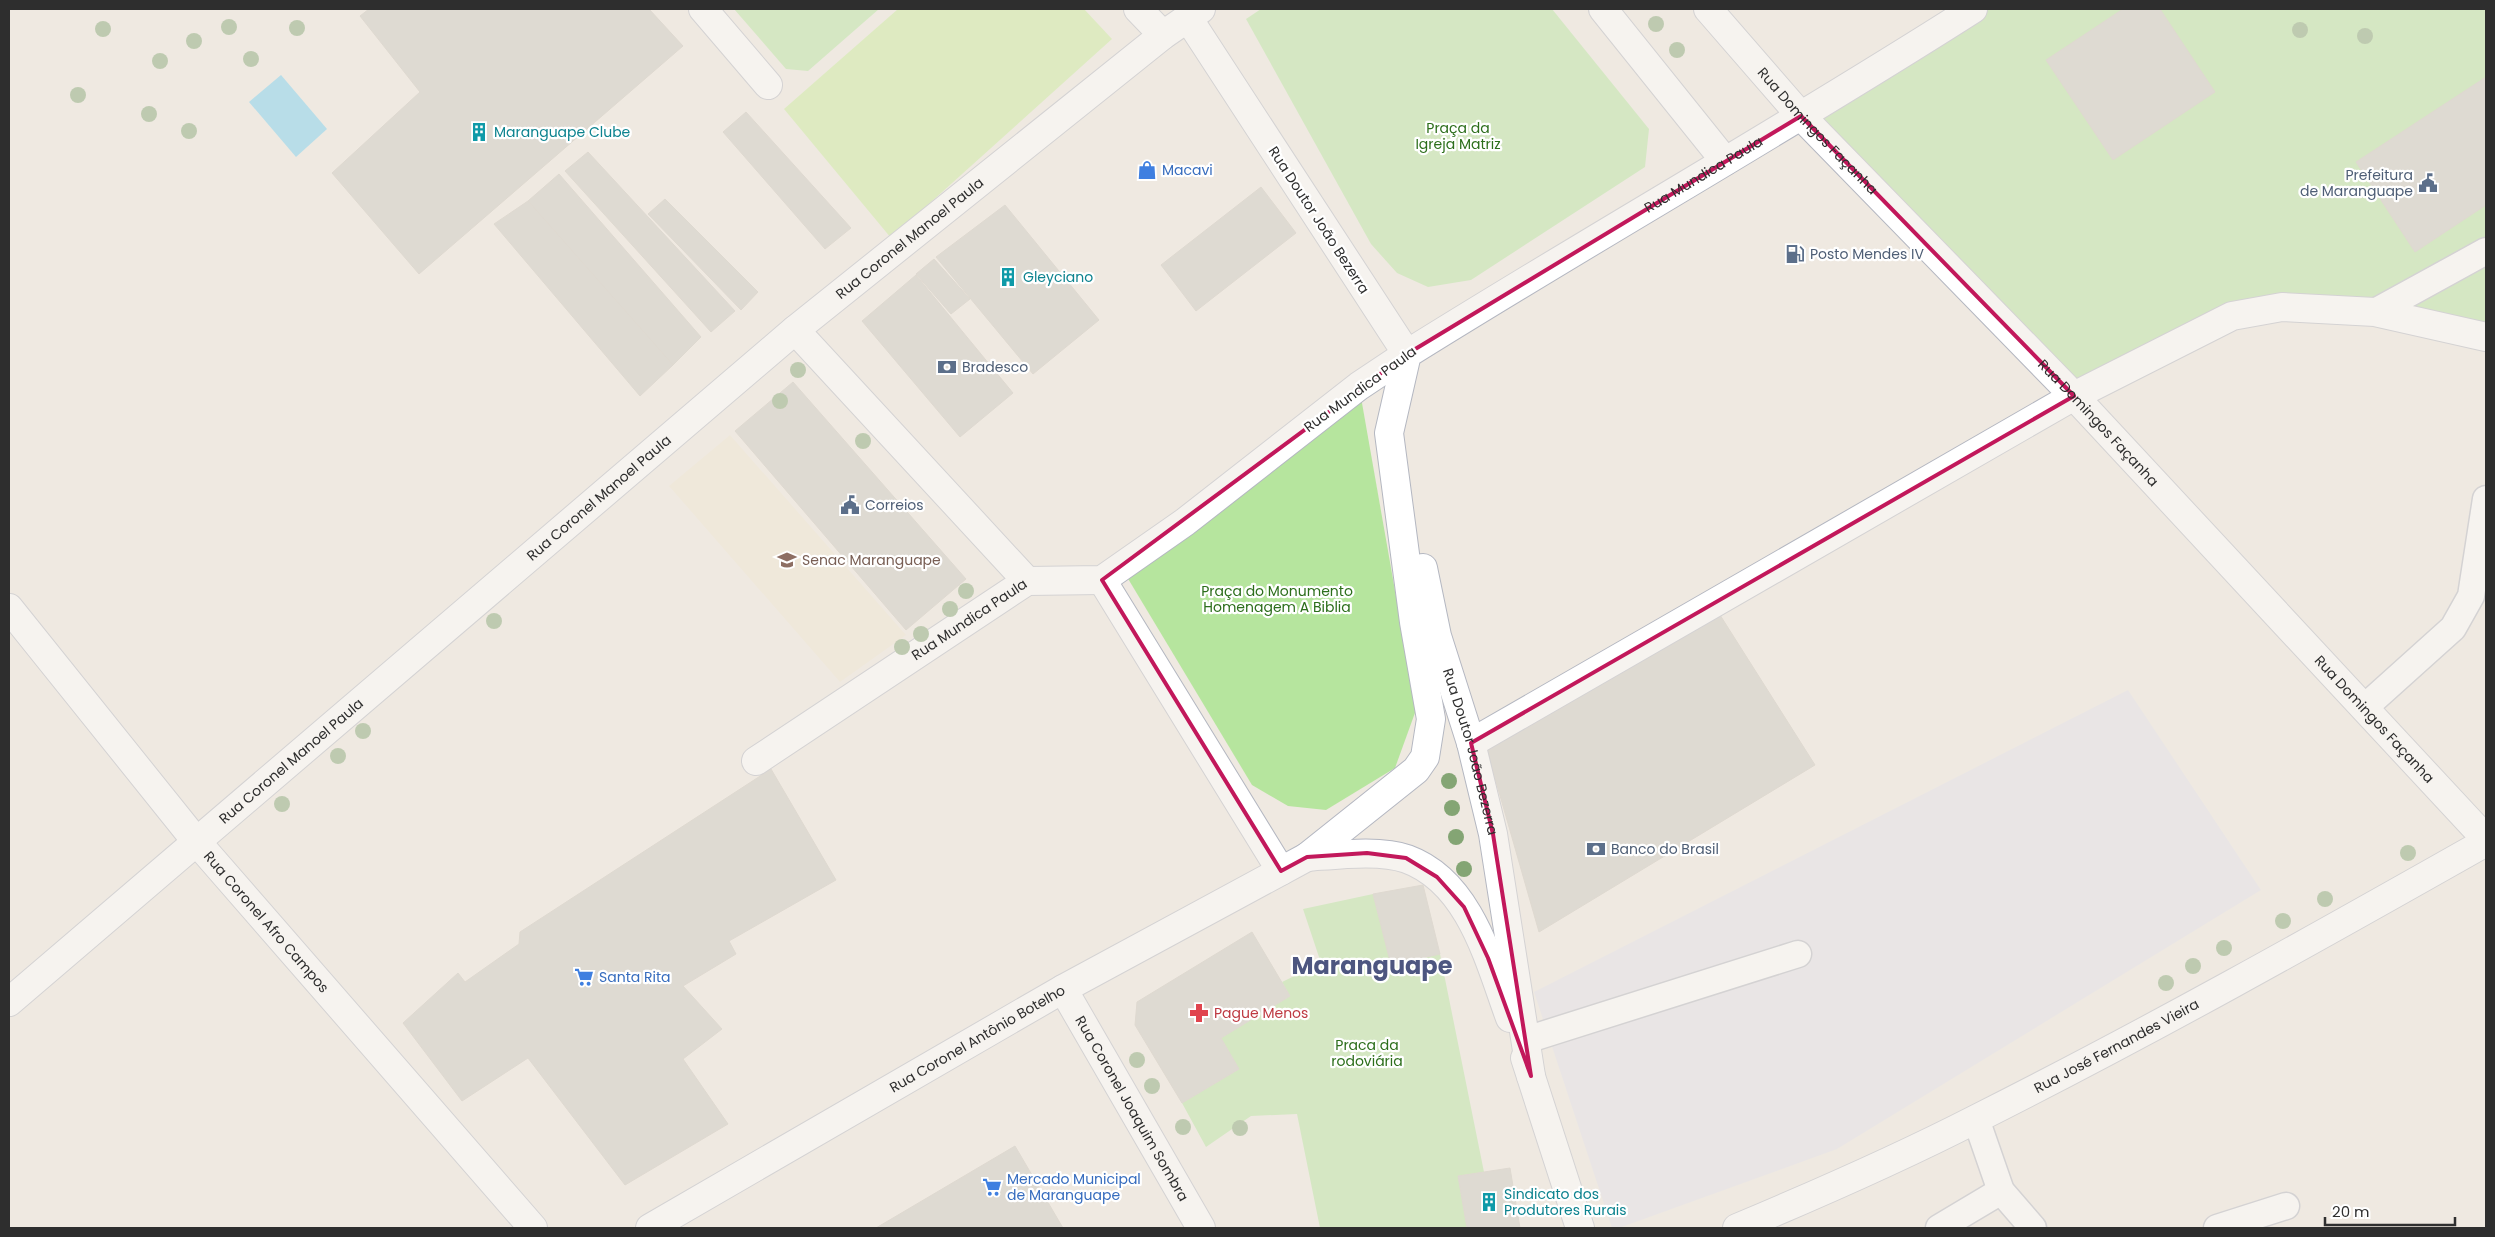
<svg xmlns="http://www.w3.org/2000/svg" width="2495" height="1237" font-family="Poppins,sans-serif">
	<style>
		.industrial { fill: #e3e1e8 }
		.education { fill: #f0e6d1 }
		.green { fill: #b6e59e }
		.pitch { fill: #c9ec9a }
		.water { fill: #75cff0 }
		.building { fill: #cbc7bf; stroke: #cbc5ba }
		.lines { fill: none; stroke-linecap: round; stroke-linejoin: round }
		.lane-casing { stroke: #b4b7c1; stroke-width: 29 }
		.street-casing { stroke: #b4b7c1; stroke-width: 30 }
		.secondary-casing { stroke: #b4b7c1; stroke-width: 30 }
		.lane { stroke: #fff; stroke-width: 26 }
		.street { stroke: #fff; stroke-width: 28 }
		.secondary { stroke: #fff; stroke-width: 28 }
		.tree { fill: #84a574 }
		.marked { fill: none; stroke: #c2185b; stroke-width: 4; stroke-linejoin: round }
		.labels { text-anchor: middle; stroke-width: 4.5; stroke-linejoin: round; paint-order: stroke }
		.park-label { font-size: 14px; fill: #2c6e1b; stroke: #fff }
		.street-label { font-size: 14px; fill: #2e2e2e; stroke: #fff }
		.culture-label { font-size: 14px; fill: #0d838f; stroke: #fff; text-anchor: start }
		.shop-label { font-size: 14px; fill: #366cbe; stroke: #fff; text-anchor: start }
		.service-label { font-size: 14px; fill: #4e5e75; stroke: #fff; text-anchor: start }
		.education-label { font-size: 14px; fill: #785e54; stroke: #fff; text-anchor: start }
		.health-label { font-size: 14px; fill: #be3a42; stroke: #fff; text-anchor: start }
		.town-label { font-size: 24px; font-weight: bold; fill: #4d5680; stroke: #fff }
	</style>
	<rect width="100%" height="100%" fill="#efe9e1"/>
	<polygon class="industrial" points="2128,690 2261,890 1837,1149 1619,1228 1612,1228 1534,992"/>
	<polygon class="education" points="730,435 906,635 840,682 669,486"/>
	<g class="green">
		<polygon points="734,9 879,9 808,71 786,69"/>
		<polygon points="1261,9 1552,9 1649,129 1645,167 1471,280 1428,287 1397,273 1371,244 1246,19"/>
		<polygon points="1973,9 2486,9 2486,337 2282,307 2074,396 1801,116"/>
		<polygon points="1359,386 1416,710 1395,768 1326,810 1288,806 1252,785 1121,567"/>
		<polygon points="1373,894 1391,964 1440,954 1484,1172 1458,1176 1467,1228 1320,1228 1297,1114 1251,1116 1206,1147 1182,1103 1239,1069 1221,1038 1290,996 1282,982 1321,963 1303,909"/>
	</g>
	<polygon class="pitch" points="898,9 1084,9 1112,39 891,238 784,109"/>
	<polygon class="water" points="281,75 327,129 296,157 249,102"/>
	<g class="building">
		<polygon points="369,9 649,9 683,46 419,274 332,173 420,92 360,16"/>
		<polygon points="2123,9 2160,9 2215,92 2113,160 2046,60"/>
		<polygon points="2486,77 2486,205 2415,252 2356,162"/>
		<polygon points="746,112 851,228 825,249 723,132"/>
		<polygon points="588,152 735,311 711,332 565,171"/>
		<polygon points="559,174 701,337 673,365 528,201"/>
		<polygon points="1261,187 1296,233 1196,311 1161,265"/>
		<polygon points="665,199 758,292 741,310 648,214"/>
		<polygon points="528,201 673,365 640,396 494,224"/>
		<polygon points="1005,205 1099,320 1033,374 936,257"/>
		<polygon points="934,259 970,299 951,314 916,274"/>
		<polygon points="916,275 1013,393 960,437 862,321"/>
		<polygon points="793,382 966,579 906,630 735,431"/>
		<polygon points="1720,615 1815,765 1539,932 1487,750"/>
		<polygon points="771,769 836,880 729,941 736,954 683,986 722,1029 683,1059 728,1124 625,1185 528,1058 462,1101 403,1023 458,973 465,982 519,944 520,932"/>
		<polygon points="1423,885 1440,954 1391,965 1373,894"/>
		<polygon points="1252,932 1290,996 1221,1038 1239,1069 1182,1103 1135,1025 1137,1002"/>
		<polygon points="1015,1146 1063,1228 876,1228"/>
		<polygon points="1510,1168 1520,1228 1467,1228 1458,1176"/>
	</g>
	<g class="lines">
		<g class="lane-casing">
			<g id="lane">
				<polyline points="2375,312 2486,251"/>
				<polyline points="2364,708 2453,628 2471,596 2486,499"/>
				<polyline points="1526,1040 1798,954"/>
				<polyline points="1976,1119 2001,1191 2033,1228"/>
				<polyline points="1939,1228 2001,1191"/>
				<polyline points="2217,1228 2286,1206"/>
			</g>
		</g>
		<g class="street-casing">
			<g id="street">
				<polyline points="703,9 768,85"/>
				<polyline points="1138,9 1163,35"/>
				<polyline points="1603,9 1725,161"/>
				<path id="s1" d="M1708 9 1801 116 2074 396 2486 839"/>
				<polyline points="795,330 1027,581"/>
				<polyline points="1102,580 1281,871"/>
				<path id="s2" d="M9 608 196 841 533 1228"/>
				<polyline points="1471,743 2074,396 2232,316 2282,307 2375,312 2486,337"/>
				<path id="s3" d="M756 761 1027 581 1102 580 1185 522 1359 386 1407 354 1188 18"/>
				<path id="s4" d="M1063 989 1201 1228"/>
				<path id="s5" d="M9 1002 795 330 1163 35 1201 9"/>
			</g>
		</g>
		<g class="secondary-casing">
			<g id="secondary">
				<path id="s6" d="M1423 568 1437 636 1471 743 1493 834 1531 1076"/>
				<path d="M1307 857C1335 855 1381 849 1407 859 1470 882 1489 961 1510 1018"/>
				<polyline points="1525,1058 1580,1228"/>
				<path id="s7" d="M650 1228 1063 989 1307 857 1416 770 1425 757 1431 719 1414 622 1389 433 1407 354C1594 237 1787 128 1973 9"/>
				<path id="s8" d="M1737 1228C1818 1194 1898 1159 1976 1119 2149 1032 2318 937 2486 842"/>
			</g>
		</g>
		<use href="#lane" class="lane"/>
		<use href="#street" class="street"/>
		<use href="#secondary" class="secondary"/>
	</g>
	<g class="tree">
		<circle cx="1656" cy="24" r="8"/>
		<circle cx="229" cy="27" r="8"/>
		<circle cx="297" cy="28" r="8"/>
		<circle cx="103" cy="29" r="8"/>
		<circle cx="2300" cy="30" r="8"/>
		<circle cx="2365" cy="36" r="8"/>
		<circle cx="194" cy="41" r="8"/>
		<circle cx="1677" cy="50" r="8"/>
		<circle cx="251" cy="59" r="8"/>
		<circle cx="160" cy="61" r="8"/>
		<circle cx="78" cy="95" r="8"/>
		<circle cx="149" cy="114" r="8"/>
		<circle cx="189" cy="131" r="8"/>
		<circle cx="798" cy="370" r="8"/>
		<circle cx="780" cy="401" r="8"/>
		<circle cx="863" cy="441" r="8"/>
		<circle cx="966" cy="591" r="8"/>
		<circle cx="950" cy="609" r="8"/>
		<circle cx="494" cy="621" r="8"/>
		<circle cx="921" cy="634" r="8"/>
		<circle cx="902" cy="647" r="8"/>
		<circle cx="363" cy="731" r="8"/>
		<circle cx="338" cy="756" r="8"/>
		<circle cx="1449" cy="781" r="8"/>
		<circle cx="282" cy="804" r="8"/>
		<circle cx="1452" cy="808" r="8"/>
		<circle cx="1456" cy="837" r="8"/>
		<circle cx="2408" cy="853" r="8"/>
		<circle cx="1464" cy="869" r="8"/>
		<circle cx="2325" cy="899" r="8"/>
		<circle cx="2283" cy="921" r="8"/>
		<circle cx="2224" cy="948" r="8"/>
		<circle cx="2193" cy="966" r="8"/>
		<circle cx="2166" cy="983" r="8"/>
		<circle cx="1137" cy="1060" r="8"/>
		<circle cx="1152" cy="1086" r="8"/>
		<circle cx="1183" cy="1127" r="8"/>
		<circle cx="1240" cy="1128" r="8"/>
	</g>
	<path d="M0 0H2495V1237H0ZM1801 116 2074 396 1471 743 1493 834 1531 1076 1488 958 1464 907 1437 877 1406 858 1367 853 1307 857 1281 871 1102 580 1407 354Z" fill="#efe9e1" fill-opacity=".55" fill-rule="evenodd"/>
	<path class="marked" d="M1801 116 2074 396 1471 743 1493 834 1531 1076 1488 958 1464 907 1437 877 1406 858 1367 853 1307 857 1281 871 1102 580 1407 354Z"/>
	<defs>
		<g id="building-bare" transform="scale(1.5)"><path d="M-4-6H4V6H1V3H-1V6H-4ZM-2.5-4.3h1.7v1.8h-1.7ZM.8-4.3h1.7v1.8H.8ZM-2.5-1h1.7V.8h-1.7ZM.8-1h1.7V.8H.8Z" fill="#0f9aa8" stroke="#fff" stroke-width="2.5" paint-order="stroke"/></g>
		<g id="shop-bare" transform="scale(1.5)"><path d="M-5-2.5h2.3a2.7 3.5 0 0 1 5.4 0H5L5.5 6h-11ZM-1.5-2.5h3a1.5 2.3 0 0 0-3 0Z" fill="#3f7fe0" stroke="#fff" stroke-width="2.5" paint-order="stroke"/></g>
		<g id="civic-bare" transform="scale(1.5)"><path d="M-.6-6.5H3V-4.5H.6V-3L4-1V1h2V6H-6V1h2V-1L-.6-3ZM-1.2 2.5V6h2.4V2.5Z" fill="#5c6f8a" stroke="#fff" stroke-width="2.5" paint-order="stroke"/></g>
		<g id="fuel-bare" transform="scale(1.5)"><path d="M-5.5-6h7V0h2V4h1.3V-2.5L3-4.5l.8-.8L6-3V5H2.5V1h-1V6h-7ZM-4.2-4.7v3.2H.2V-4.7Z" fill="#5c6f8a" stroke="#fff" stroke-width="2.5" paint-order="stroke"/></g>
		<g id="bank-bare" transform="scale(1.5)"><path d="M-6-4H6V4H-6ZM0-2.3a2.3 2.3 0 1 0 0 4.6a2.3 2.3 0 1 0 0-4.6Z" fill="#5c6f8a" stroke="#fff" stroke-width="2.5" paint-order="stroke"/></g>
		<g id="university-bare" transform="scale(1.5)"><path d="M0-5L7-2L0 1L-7-2ZM-4 1L0 2.5L4 1V4Q0 6-4 4Z" fill="#8d6e63" stroke="#fff" stroke-width="2.5" paint-order="stroke"/></g>
		<g id="supermarket-bare" transform="scale(1.5)"><path d="M-6-5.5h2.5l.6 2H6L4.5 2H-2.5L-4.4-4H-6ZM-1.5 3.2a1.3 1.3 0 1 0 .1 0ZM3 3.2a1.3 1.3 0 1 0 .1 0Z" fill="#3f7fe0" stroke="#fff" stroke-width="2.5" paint-order="stroke"/></g>
		<g id="pharmacy-bare" transform="scale(1.5)"><path d="M-2-6h4v4h4v4h-4v4h-4v-4h-4v-4h4Z" fill="#e0444e" stroke="#fff" stroke-width="2.5" paint-order="stroke"/></g>
	</defs>
	<g fill-rule="evenodd">
		<use href="#building-bare" x="479" y="132"/>
		<use href="#shop-bare" x="1147" y="170"/>
		<use href="#civic-bare" x="2428" y="183"/>
		<use href="#fuel-bare" x="1795" y="254"/>
		<use href="#building-bare" x="1008" y="277"/>
		<use href="#bank-bare" x="947" y="367"/>
		<use href="#civic-bare" x="850" y="505"/>
		<use href="#university-bare" x="787" y="560"/>
		<use href="#bank-bare" x="1596" y="849"/>
		<use href="#supermarket-bare" x="584" y="977"/>
		<use href="#pharmacy-bare" x="1199" y="1013"/>
		<use href="#supermarket-bare" x="992" y="1187"/>
		<use href="#building-bare" x="1489" y="1202"/>
	</g>
	<g class="labels">
		<g class="park-label">
			<text x="1458" y="133">Praça da<tspan x="1458" dy="16">Igreja Matriz</tspan></text>
			<text x="1277" y="596">Praça do Monumento<tspan x="1277" dy="16">Homenagem A Biblia</tspan></text>
			<text x="1367" y="1050">Praca da<tspan x="1367" dy="16">rodoviária</tspan></text>
		</g>
		<g class="street-label">
			<text dy="5" stroke="none"><textPath href="#s1" startOffset="164">Rua Domingos Façanha</textPath></text>
			<text dy="5" stroke="none"><textPath href="#s7" startOffset="1665">Rua Mundica Paula</textPath></text>
			<text transform="translate(1319 220) rotate(57)" y="5">Rua Doutor João Bezerra</text>
			<text dy="5" stroke="none"><textPath href="#s5" startOffset="1181">Rua Coronel Manoel Paula</textPath></text>
			<text transform="translate(1360 389) rotate(-36)" y="5">Rua Mundica Paula</text>
			<text dy="5" stroke="none"><textPath href="#s1" startOffset="569">Rua Domingos Façanha</textPath></text>
			<text dy="5" stroke="none"><textPath href="#s5" startOffset="776">Rua Coronel Manoel Paula</textPath></text>
			<text dy="5" stroke="none"><textPath href="#s3" startOffset="256">Rua Mundica Paula</textPath></text>
			<text dy="5" stroke="none"><textPath href="#s1" startOffset="974">Rua Domingos Façanha</textPath></text>
			<text dy="5" stroke="none"><textPath href="#s6" startOffset="190">Rua Doutor João Bezerra</textPath></text>
			<text dy="5" stroke="none"><textPath href="#s5" startOffset="371">Rua Coronel Manoel Paula</textPath></text>
			<text dy="5" stroke="none"><textPath href="#s2" startOffset="406">Rua Coronel Afro Campos</textPath></text>
			<text dy="5" stroke="none"><textPath href="#s7" startOffset="378">Rua Coronel Antônio Botelho</textPath></text>
			<text dy="5" stroke="none"><textPath href="#s8" startOffset="421">Rua José Fernandes Vieira</textPath></text>
			<text dy="5" stroke="none"><textPath href="#s4" startOffset="138">Rua Coronel Joaquim Sombra</textPath></text>
		</g>
		<g class="culture-label">
			<text x="494" y="137">Maranguape Clube</text>
			<text x="1023" y="282">Gleyciano</text>
			<text x="1504" y="1199">Sindicato dos<tspan x="1504" dy="16">Produtores Rurais</tspan></text>
		</g>
		<g class="shop-label">
			<text x="1162" y="175">Macavi</text>
			<text x="599" y="982">Santa Rita</text>
			<text x="1007" y="1184">Mercado Municipal<tspan x="1007" dy="16">de Maranguape</tspan></text>
		</g>
		<g class="service-label">
			<text x="2413" y="180" text-anchor="end">Prefeitura<tspan x="2413" dy="16">de Maranguape</tspan></text>
			<text x="1810" y="259">Posto Mendes IV</text>
			<text x="962" y="372">Bradesco</text>
			<text x="865" y="510">Correios</text>
			<text x="1611" y="854">Banco do Brasil</text>
		</g>
		<g class="education-label">
			<text x="802" y="565">Senac Maranguape</text>
		</g>
		<g class="health-label">
			<text x="1214" y="1018">Pague Menos</text>
		</g>
		<g class="town-label">
			<text x="1372" y="974">Maranguape</text>
		</g>
	</g>
	<rect width="2495" height="1237" fill="none" stroke="#2e2e2e" stroke-width="20"/>
	<path d="M2325 1217v8h130v-8" fill="none" stroke="#2e2e2e" stroke-width="2.5"/>
	<text x="2332" y="1217" font-size="15" fill="#2e2e2e" stroke="#ffffff" stroke-width="4" paint-order="stroke">20 m</text>
</svg>
